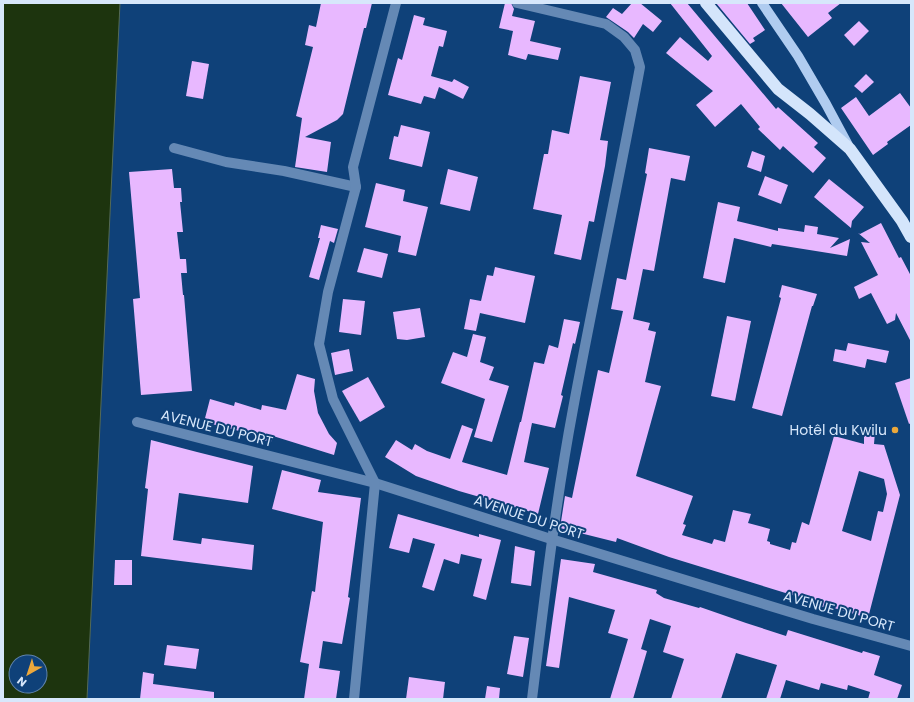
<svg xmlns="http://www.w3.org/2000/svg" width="914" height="702" font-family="Poppins,sans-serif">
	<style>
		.water { fill: #1d340e; stroke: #556a55; fill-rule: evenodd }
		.building { fill: #e8b8ff; fill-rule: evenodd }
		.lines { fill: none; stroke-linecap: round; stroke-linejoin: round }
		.minor { stroke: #6589b5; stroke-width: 10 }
		.major { stroke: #b0ccf0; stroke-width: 10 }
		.highway { stroke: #d4e5fb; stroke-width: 12 }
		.poi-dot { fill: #eda83b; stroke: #0f4179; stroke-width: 1.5 }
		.labels { text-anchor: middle; stroke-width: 4; stroke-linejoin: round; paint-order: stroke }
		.street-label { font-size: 14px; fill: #d7e7fb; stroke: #0f4179 }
		.poi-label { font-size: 14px; fill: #d7e7fb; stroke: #0f4179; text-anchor: end }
	</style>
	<rect width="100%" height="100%" fill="#0f4179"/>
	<path class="water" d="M3 3H120L87 699H3ZM16 662H40V686H16Z"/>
	<g class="building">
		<polygon points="321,3 372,3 366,28 364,28 343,114 337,120 305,137 331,142 327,172 295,167 302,118 296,116 313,47 305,45 309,25 316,27"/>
		<polygon points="505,3 511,3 514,9 512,16 535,21 530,41 561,48 558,60 528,54 526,60 508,55 513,31 499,28"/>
		<polygon points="632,3 640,3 662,21 653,32 643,24 634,38 628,32 606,17 613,8 622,14"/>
		<polygon points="670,3 687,3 776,109 778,107 818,143 814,147 826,158 813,173 783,146 780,150 758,129 760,127 741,104 715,127 696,105 713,91 666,53 680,37 708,61 712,56"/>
		<polygon points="716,3 747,3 765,30 753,38 755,41 750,44"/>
		<polygon points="781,3 841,3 828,13 832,18 808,37"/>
		<polygon points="414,15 425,18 423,25 447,31 443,47 439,46 431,76 452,82 454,79 469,87 463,99 439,87 435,99 424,96 421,104 388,95 398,58 402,60"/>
		<polygon points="859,21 869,31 854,46 844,35"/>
		<polygon points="192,61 209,64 203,99 186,96"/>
		<polygon points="866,74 874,82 862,93 854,86"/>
		<polygon points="580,76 611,82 600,140 608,141 605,166 594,222 589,221 581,260 554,254 562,215 533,209 544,154 548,154 552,130 569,134"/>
		<polygon points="900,93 911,108 911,125 887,142 888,144 873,155 841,108 856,97 869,116"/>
		<polygon points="401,125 430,132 422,167 389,159 394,136 398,137"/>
		<path d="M649 148 690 156 685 181 671 178 654 271 643 269 633 319 650 323 648 330 656 332 645 382 661 386 636 476 693 496 683 524 686 525 682 535 712 544 714 539 725 542 733 510 751 514 748 523 770 529 767 541 770 542V544L790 550 792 542 796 543 802 522 809 525 834 436 864 444V431L875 432 874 444 884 445 900 495 868 618 827 606 826 608 804 601 805 599 669 557 617 538 616 542 560 528 565 496 572 498 598 370 609 373 623 311 611 309 617 278 626 280 647 174 645 173ZM859 471 884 479 887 494 883 512 878 511 871 541 842 531Z"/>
		<polygon points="752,151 765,156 761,172 747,167"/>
		<polygon points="172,169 174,188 181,188 182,202 180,202 183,232 177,232 180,259 186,259 187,273 181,273 183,295 184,295 192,391 141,395 133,299 140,298 129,172"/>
		<polygon points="448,169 478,177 470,211 440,204"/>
		<polygon points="765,176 788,185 781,204 758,195"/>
		<polygon points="829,179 864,207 852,221 851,228 814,197"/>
		<polygon points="376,183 405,190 403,201 428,207 416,256 398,252 401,236 365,227"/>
		<polygon points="718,202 740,207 737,221 778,231 778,228 804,232 805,225 818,227 817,234 839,238 830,248 850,239 847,256 772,244 771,247 734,238 725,283 703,278"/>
		<polygon points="881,223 899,258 901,257 911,276 911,342 896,313 895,320 887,324 871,293 859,299 854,287 878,275 861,242 870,243 858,233 860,234"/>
		<polygon points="321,225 338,229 334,243 330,241 319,280 309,277 320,238 318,238"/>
		<polygon points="364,248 388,254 382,278 357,272"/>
		<polygon points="495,267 535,276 525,323 480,313 476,331 464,329 470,299 481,301 487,275 493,276"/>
		<polygon points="782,285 817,294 813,306 812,306 782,416 752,408 781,298 779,297"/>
		<polygon points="343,299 365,301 361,335 339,332"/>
		<polygon points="420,308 425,337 407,340 397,339 393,312"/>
		<polygon points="727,316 751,321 735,401 711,396"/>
		<polygon points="564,319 580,322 575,344 573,343 561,395 563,396 555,428 532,423 524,462 549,468 538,514 459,491 416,476 385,457 396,440 412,450 415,444 427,451 450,459 462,425 473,429 462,462 507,475 520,422 521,422 534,362 544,364 549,345 558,348"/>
		<polygon points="473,334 486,337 480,362 494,367 489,380 509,386 492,442 474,437 485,399 441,383 453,352 467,357"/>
		<polygon points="848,343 889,351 886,363 867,359 865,368 833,361 835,349 846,351"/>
		<polygon points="349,349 353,371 335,375 331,353"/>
		<polygon points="297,374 315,379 314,391 318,413 329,434 337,443 334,455 273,436 271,442 255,439 255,435 204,422 210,399 234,406 235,402 261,410 262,405 286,410"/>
		<polygon points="368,377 385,407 360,422 342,391"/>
		<polygon points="911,378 911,423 909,424 895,383"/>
		<polygon points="151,440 197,452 197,453 197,452 253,466 248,503 179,493 173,540 201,544 202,538 254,545 252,570 141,556 148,489 145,488"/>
		<polygon points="282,470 321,480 318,492 361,498 348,597 350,598 342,644 323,641 319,668 340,671 336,699 304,699 309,664 300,662 312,591 315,592 323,522 272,509"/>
		<polygon points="398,514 479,537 479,534 501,540 486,600 473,596 482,559 461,554 459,564 444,559 434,591 422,587 435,544 413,538 409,553 389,548"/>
		<polygon points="515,546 535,551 531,586 511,583"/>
		<polygon points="561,559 595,564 593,572 657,590 656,593 664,598 699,608 700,607 746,623 786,636 788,630 862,653 863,651 880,656 874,675 902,685 897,699 868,699 870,692 848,685 847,690 821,683 819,690 786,680 780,699 766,699 777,665 736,653 721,699 671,699 684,659 663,652 671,626 650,619 641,649 647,651 633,699 610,699 628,639 608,633 615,610 569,597 559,668 546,666"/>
		<polygon points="115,560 132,560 132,585 114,585"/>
		<polygon points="514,636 529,638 523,677 507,674"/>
		<polygon points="167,645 199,649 196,669 164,665"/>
		<polygon points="143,672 154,674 153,684 214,692 214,699 140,699"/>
		<polygon points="409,677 445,682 443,699 406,699"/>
		<polygon points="487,686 500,688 499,699 485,699"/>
	</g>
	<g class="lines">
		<g class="minor">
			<path d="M517 3 606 24 624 37 635 50 640 67C619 181 594 295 573 409 555 505 544 602 532 699"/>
			<polyline points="174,148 226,162 284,171 356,187"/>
			<polyline points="137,422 375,483 551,539 813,619 911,646"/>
			<polyline points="354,699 375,483 333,399 319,344 328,292 356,187 353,167 396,3"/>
		</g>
		<polyline class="major" points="762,3 798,56 826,104 848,145"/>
		<polyline class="highway" points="706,3 778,89 810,114 850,149 902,221 911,237"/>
	</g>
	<circle class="poi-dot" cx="895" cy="430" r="4"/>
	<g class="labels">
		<g class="street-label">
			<text transform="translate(217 428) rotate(14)" y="5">AVENUE DU PORT</text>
			<text transform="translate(529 517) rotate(18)" y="5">AVENUE DU PORT</text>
			<text transform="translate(839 611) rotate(16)" y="5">AVENUE DU PORT</text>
		</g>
		<g class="poi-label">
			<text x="887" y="435">Hotêl du Kwilu</text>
		</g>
	</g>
	<rect width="914" height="702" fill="none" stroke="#d7e7fb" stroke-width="8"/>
	<g transform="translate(28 674) rotate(219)"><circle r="19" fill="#0f4179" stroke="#5f83ad"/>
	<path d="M0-3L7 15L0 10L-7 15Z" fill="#eda83b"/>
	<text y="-6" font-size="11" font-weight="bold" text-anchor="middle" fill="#d7e7fb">N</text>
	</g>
</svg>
